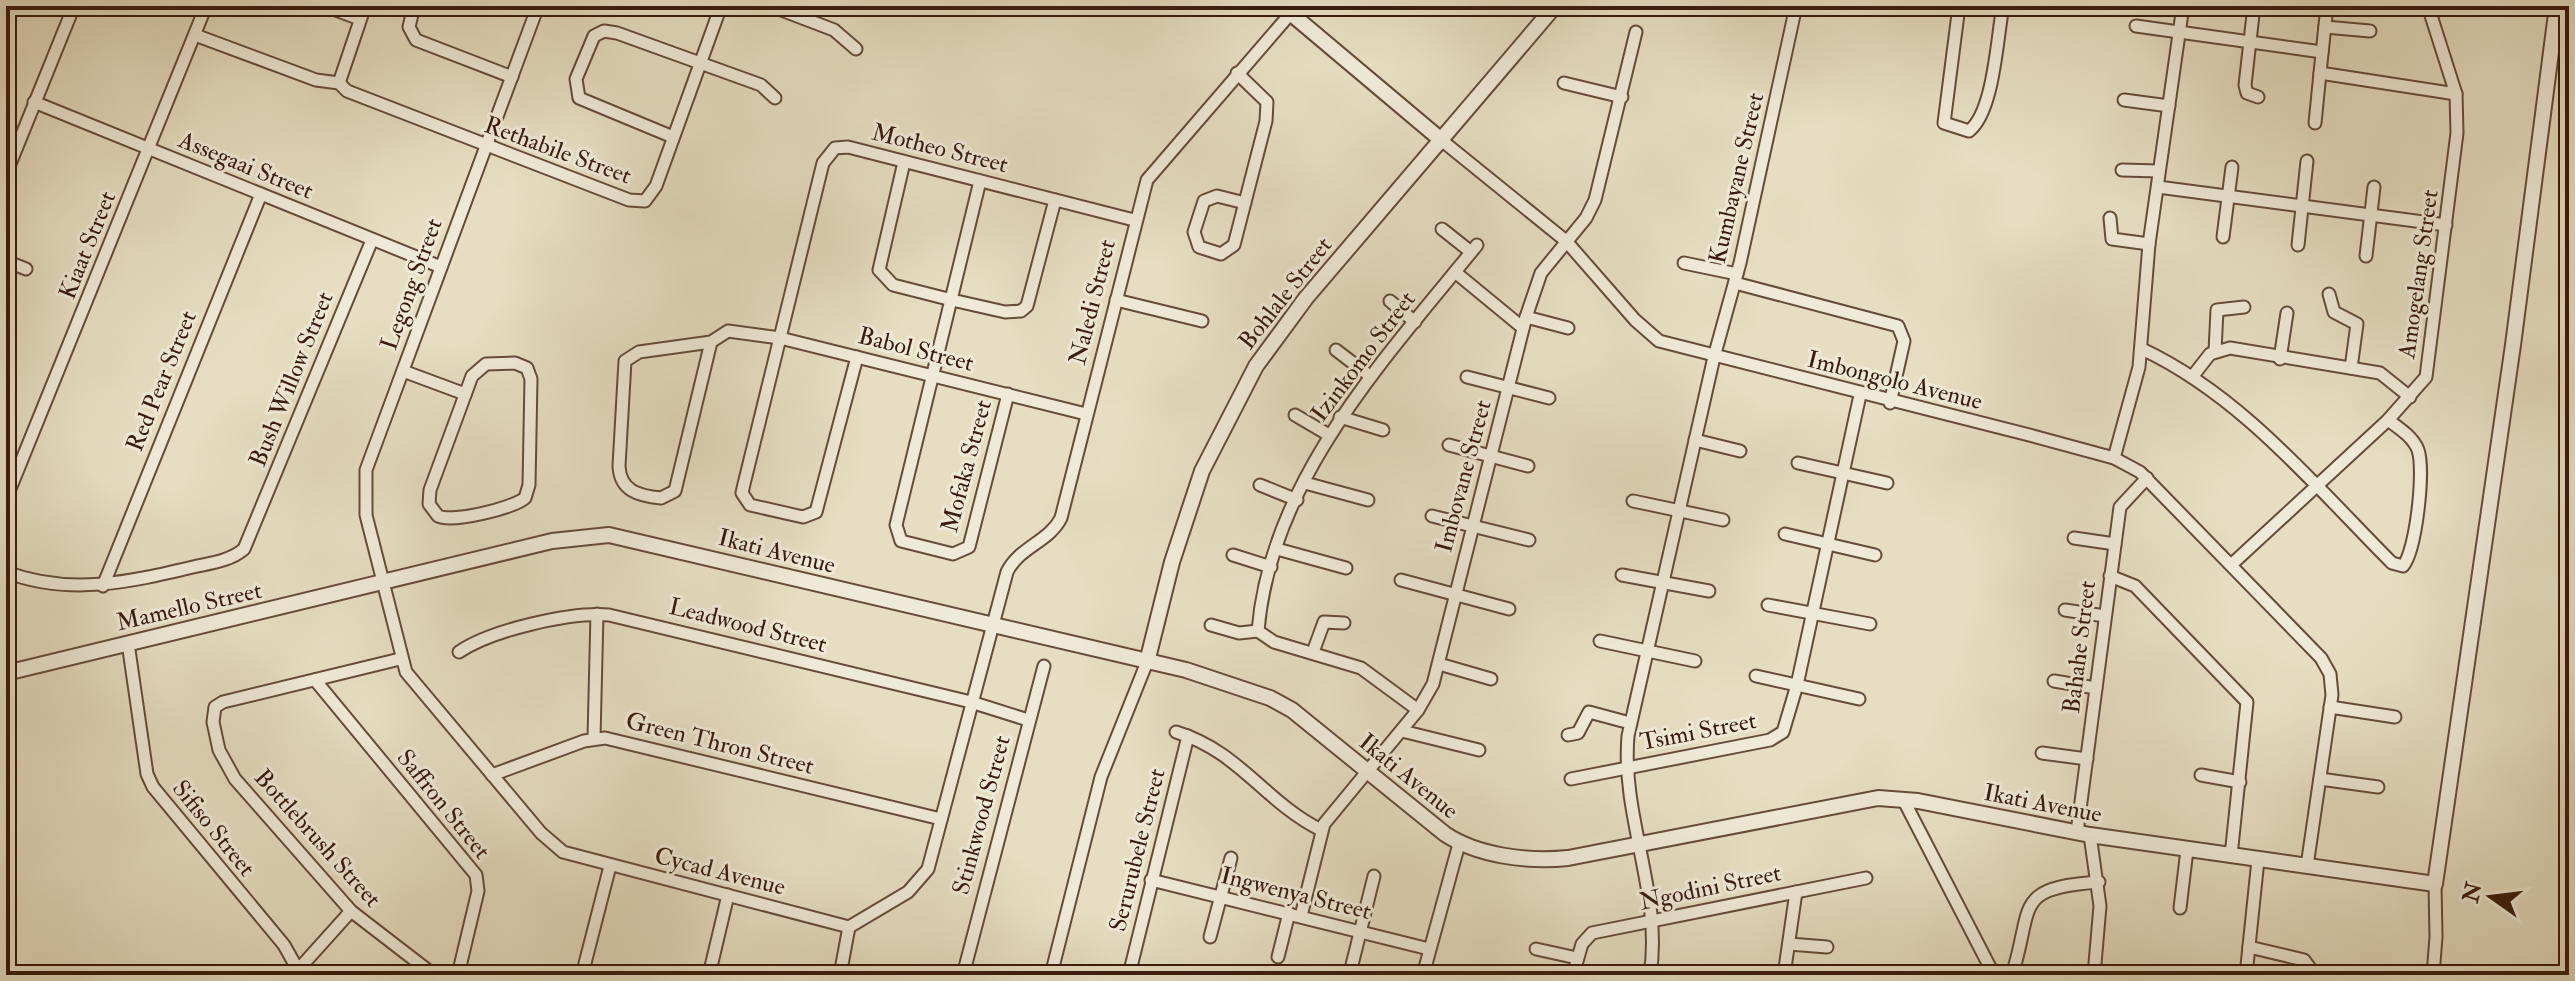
<svg xmlns="http://www.w3.org/2000/svg" width="2575" height="981" font-family="'IM FELL Double Pica',serif">
	<style>
		.lines { fill: none; stroke-linecap: round; stroke-linejoin: round }
		.minor-casing { stroke: #644c3a; stroke-width: 15 }
		.tertiary-casing { stroke: #644c3a; stroke-width: 18 }
		.minor { stroke: #efe9d7; stroke-width: 11 }
		.tertiary { stroke: #efe9d7; stroke-width: 14 }
		.labels { text-anchor: middle; stroke-width: 6; stroke-linejoin: round; paint-order: stroke }
		.street-label { font-size: 24px; fill: #381b0d; stroke: #efe9d7 }
	</style>
	<rect width="100%" height="100%" fill="#e6ddc2"/>
	<filter id="stains"><feTurbulence type="fractalNoise" baseFrequency=".0025" numOctaves="4"/><feColorMatrix values="0 0 0 0 .2 0 0 0 0 .09 0 0 0 0 .02 0 0 0 .5 -.17"/></filter>
	<radialGradient id="worn" r=".72"><stop offset=".6" stop-color="#630" stop-opacity="0"/><stop offset="1" stop-color="#630" stop-opacity=".3"/></radialGradient>
	<g class="lines">
		<g class="minor-casing">
			<g id="minor">
				<polyline points="325,6 360,19"/>
				<polyline points="414,6 409,27 416,40 512,77"/>
				<path d="M538 6 366 470V515L406 672 541 833 563 852 849 927 908 892 928 869 1007 572C1019 547 1049 542 1061 518L1147 180 1291 13"/>
				<polyline points="771,6 834,30 856,49"/>
				<path d="M1938 6 1951 8 1958 14 1944 123 1969 131C1994 112 1997 37 2003 6"/>
				<polyline points="2254,6 2245,85 2247,93 2258,97"/>
				<polyline points="2327,6 2320,73 2456,94"/>
				<polyline points="2136,26 2322,52"/>
				<polyline points="2325,27 2370,31"/>
				<polyline points="195,35 316,80 339,83"/>
				<polyline points="1237,73 1267,102 1266,121 1234,245 1221,254 1199,247 1194,232 1204,201 1217,196 1245,203"/>
				<polyline points="339,83 347,91 629,200 645,201 656,186 721,6"/>
				<polyline points="339,83 365,6"/>
				<polyline points="1564,83 1622,97"/>
				<polyline points="2124,100 2169,106"/>
				<polyline points="34,102 441,267"/>
				<polyline points="2315,123 2320,73"/>
				<polyline points="673,137 579,98 576,79 594,36 604,31 617,33 761,85 775,98"/>
				<polyline points="1440,139 1566,241 1635,320 1659,341 2033,436 2114,458 2140,472 2321,658 2330,674 2332,695 2307,866"/>
				<polyline points="904,162 879,270 893,285 952,300 1005,312 1021,311 1027,306 1055,200"/>
				<polyline points="2122,170 2159,171"/>
				<polyline points="6,174 74,6"/>
				<polyline points="980,181 896,525 901,541 953,554 969,547 1008,394"/>
				<polyline points="2158,187 2446,225"/>
				<polyline points="2110,218 2112,239 2149,244"/>
				<polyline points="1442,229 1471,252"/>
				<polyline points="2223,237 2232,167"/>
				<polyline points="2298,245 2307,161"/>
				<polyline points="2366,256 2374,187"/>
				<polyline points="6,261 26,269"/>
				<polyline points="1684,263 1737,274"/>
				<polyline points="1455,272 1523,328"/>
				<polyline points="1735,283 1898,326 1904,341 1890,403"/>
				<polyline points="2329,294 2334,312 2357,324 2351,368"/>
				<polyline points="1116,300 1202,321"/>
				<polyline points="1390,301 1415,322"/>
				<polyline points="1526,317 1568,328"/>
				<path d="M711 342 675 491 661 498C639 496 620 491 619 466L625 361 639 352 711 342 728 331 780 338 1086 414"/>
				<path d="M2142 349C2242 396 2315 486 2392 563L2403 566C2416 551 2425 470 2418 450 2413 437 2399 428 2388 420"/>
				<polyline points="1336,350 1370,376"/>
				<polyline points="2215,351 2217,310 2244,307"/>
				<polyline points="857,357 816,512 803,517 750,505 742,493 744,484 823,163 835,148 848,147 1134,220"/>
				<polyline points="2280,359 2287,313"/>
				<path d="M515 363 527 368 531 379 529 485 525 498C513 508 453 523 438 516L429 504 430 490 472 376 486 364Z"/>
				<polyline points="403,371 465,394"/>
				<polyline points="1467,377 1549,398"/>
				<polyline points="2192,377 2210,354 2230,348 2380,373 2410,397"/>
				<polyline points="1295,415 1329,435"/>
				<polyline points="1340,417 1383,430"/>
				<polyline points="1695,440 1740,451"/>
				<polyline points="1449,445 1528,466"/>
				<polyline points="2114,458 2139,367 2149,244 2183,6"/>
				<polyline points="1798,463 1887,483"/>
				<polyline points="1305,483 1368,500"/>
				<polyline points="1260,485 1297,500"/>
				<polyline points="6,499 206,6"/>
				<polyline points="1633,501 1723,520"/>
				<polyline points="1432,516 1529,540"/>
				<polyline points="1785,534 1875,555"/>
				<polyline points="2074,538 2115,544"/>
				<polyline points="1277,549 1346,568"/>
				<polyline points="1233,555 1271,567"/>
				<polyline points="2231,565 2388,420 2426,377 2457,133 2456,94 2428,6"/>
				<path d="M6 572C69 596 130 582 193 567 211 563 230 561 244 549L372 240"/>
				<polyline points="1622,575 1709,591"/>
				<polyline points="2110,576 2135,586 2247,702 2231,856"/>
				<polyline points="1401,580 1509,609"/>
				<polyline points="103,586 261,194"/>
				<polyline points="1768,605 1870,624"/>
				<polyline points="2065,610 2105,616"/>
				<polyline points="1211,625 1239,633 1258,631"/>
				<path d="M1258 631C1270 480 1387 356 1477 245"/>
				<polyline points="1258,631 1274,642 1361,668 1418,710"/>
				<polyline points="1600,641 1695,661"/>
				<polyline points="128,643 147,774 153,787 284,945 298,970 295,975"/>
				<path d="M459 652C491 630 570 612 609 615L971 702 1028 720"/>
				<polyline points="1313,652 1324,622 1344,623"/>
				<polyline points="400,659 223,702 215,707 213,722 219,750 235,779 351,911 434,975"/>
				<polyline points="1439,664 1491,679"/>
				<polyline points="1756,676 1859,699"/>
				<polyline points="315,680 476,875 478,891 458,975"/>
				<polyline points="2054,681 2096,688"/>
				<polyline points="2330,707 2395,717"/>
				<polyline points="1402,731 1479,750"/>
				<path d="M1176 732C1239 751 1265 802 1321 830"/>
				<polyline points="1568,735 1578,733 1589,712 1630,723"/>
				<polyline points="594,738 597,614"/>
				<polyline points="2042,753 2087,759"/>
				<polyline points="492,775 584,741 605,738 941,819"/>
				<polyline points="2201,775 2240,782"/>
				<polyline points="1571,779 1770,740 1783,732 1797,685 1860,395"/>
				<polyline points="2320,779 2378,787"/>
				<polyline points="1903,799 1994,975"/>
				<polyline points="2077,832 2120,507 2147,478"/>
				<polyline points="2090,835 2100,906 2094,975"/>
				<polyline points="1151,880 1429,949"/>
				<polyline points="2180,908 2187,850"/>
				<polyline points="1301,916 1324,824 1418,710 1433,684 1526,317 1541,273 1586,218 1595,200 1636,32"/>
				<polyline points="1210,937 1231,858"/>
				<polyline points="1789,944 1827,947"/>
				<polyline points="2249,947 2304,960 2315,975"/>
				<polyline points="1536,949 1577,958"/>
				<polyline points="1278,957 1289,913"/>
				<polyline points="298,970 351,911"/>
				<polyline points="2094,970 2122,975"/>
				<polyline points="1350,973 1374,876"/>
				<polyline points="582,975 610,866"/>
				<polyline points="709,975 728,895"/>
				<polyline points="840,975 849,927"/>
				<polyline points="963,975 1044,666"/>
				<polyline points="1051,975 1101,777 1147,662"/>
				<polyline points="1129,975 1188,736"/>
				<polyline points="1423,975 1459,844"/>
				<polyline points="1573,975 1582,944 1592,933 1866,878"/>
				<path d="M1650 975C1663 895 1621 817 1628 736L1714 357 1740 263 1796 6"/>
				<polyline points="1784,975 1796,892"/>
				<path d="M2012 975C2034 906 2012 888 2099 882"/>
				<polyline points="2246,975 2258,860"/>
				<polyline points="2433,975 2436,937 2435,884"/>
			</g>
		</g>
		<g class="tertiary-casing">
			<g id="tertiary">
				<polyline points="1282,6 1440,139"/>
				<polyline points="1147,662 1172,562 1202,471 1256,366 1306,298 1555,6"/>
				<path d="M6 673 552 541 609 535 1186 670 1270 698 1292 710 1445 834C1478 856 1528 862 1568 858L1878 798 1918 801 2090 835 2435 884 2513 345 2557 6"/>
			</g>
		</g>
		<use href="#minor" class="minor"/>
		<use href="#tertiary" class="tertiary"/>
	</g>
	<g class="labels">
		<g class="street-label">
			<text transform="translate(940 148) rotate(14)" y="8">Motheo Street</text>
			<text transform="translate(558 150) rotate(20)" y="8">Rethabile Street</text>
			<text transform="translate(246 165) rotate(22)" y="8">Assegaai Street</text>
			<text transform="translate(1736 178) rotate(-77)" y="8">Kumbayane Street</text>
			<text transform="translate(87 245) rotate(-68)" y="8">Kiaat Street</text>
			<text transform="translate(2418 274) rotate(-82)" y="8">Amogelang Street</text>
			<text transform="translate(411 284) rotate(-70)" y="8">Legong Street</text>
			<text transform="translate(1285 293) rotate(-52)" y="8">Bohlale Street</text>
			<text transform="translate(1092 302) rotate(-76)" y="8">Naledi Street</text>
			<text transform="translate(916 349) rotate(14)" y="8">Babol Street</text>
			<text transform="translate(1363 356) rotate(-53)" y="8">Izinkomo Street</text>
			<text transform="translate(291 379) rotate(-68)" y="8">Bush Willow Street</text>
			<text transform="translate(1895 380) rotate(14)" y="8">Imbongolo Avenue</text>
			<text transform="translate(161 381) rotate(-68)" y="8">Red Pear Street</text>
			<text transform="translate(966 466) rotate(-75)" y="8">Mofaka Street</text>
			<text transform="translate(1463 476) rotate(-75)" y="8">Imbovane Street</text>
			<text transform="translate(777 551) rotate(14)" y="8">Ikati Avenue</text>
			<text transform="translate(189 606) rotate(-13)" y="8">Mamello Street</text>
			<text transform="translate(748 625) rotate(14)" y="8">Leadwood Street</text>
			<text transform="translate(2079 647) rotate(-83)" y="8">Bahahe Street</text>
			<text transform="translate(1698 731) rotate(-11)" y="8">Tsimi Street</text>
			<text transform="translate(720 743) rotate(14)" y="8">Green Thron Street</text>
			<text transform="translate(1409 776) rotate(39)" y="8">Ikati Avenue</text>
			<text transform="translate(2043 803) rotate(11)" y="8">Ikati Avenue</text>
			<text transform="translate(444 804) rotate(51)" y="8">Saffron Street</text>
			<text transform="translate(981 815) rotate(-75)" y="8">Stinkwood Street</text>
			<text transform="translate(214 828) rotate(51)" y="8">Sifiso Street</text>
			<text transform="translate(318 838) rotate(48)" y="8">Bottlebrush Street</text>
			<text transform="translate(1137 850) rotate(-76)" y="8">Serurubele Street</text>
			<text transform="translate(720 871) rotate(14)" y="8">Cycad Avenue</text>
			<text transform="translate(1710 887) rotate(-12)" y="8">Ngodini Street</text>
			<text transform="translate(1296 893) rotate(14)" y="8">Ingwenya Street</text>
		</g>
	</g>
	<rect width="2575" height="981" fill="none" stroke="#e6ddc2" stroke-width="32"/>
	<rect x="8" y="8" width="2559" height="965" fill="none" stroke="#381b0d" stroke-width="4"/>
	<rect x="16" y="16" width="2543" height="949" fill="none" stroke="#381b0d" stroke-width="2"/>
	<g transform="translate(2491 897) rotate(284)" stroke="#efe9d7" stroke-width="6" paint-order="stroke">
	<path d="M0-6L14 30L0 20L-14 30Z" fill="#381b0d"/>
	<text y="-12" font-size="22" font-weight="bold" text-anchor="middle" fill="#381b0d">N</text>
	</g>
	<rect width="100%" height="100%" filter="url(#stains)"/>
	<rect width="100%" height="100%" fill="url(#worn)"/>
</svg>
